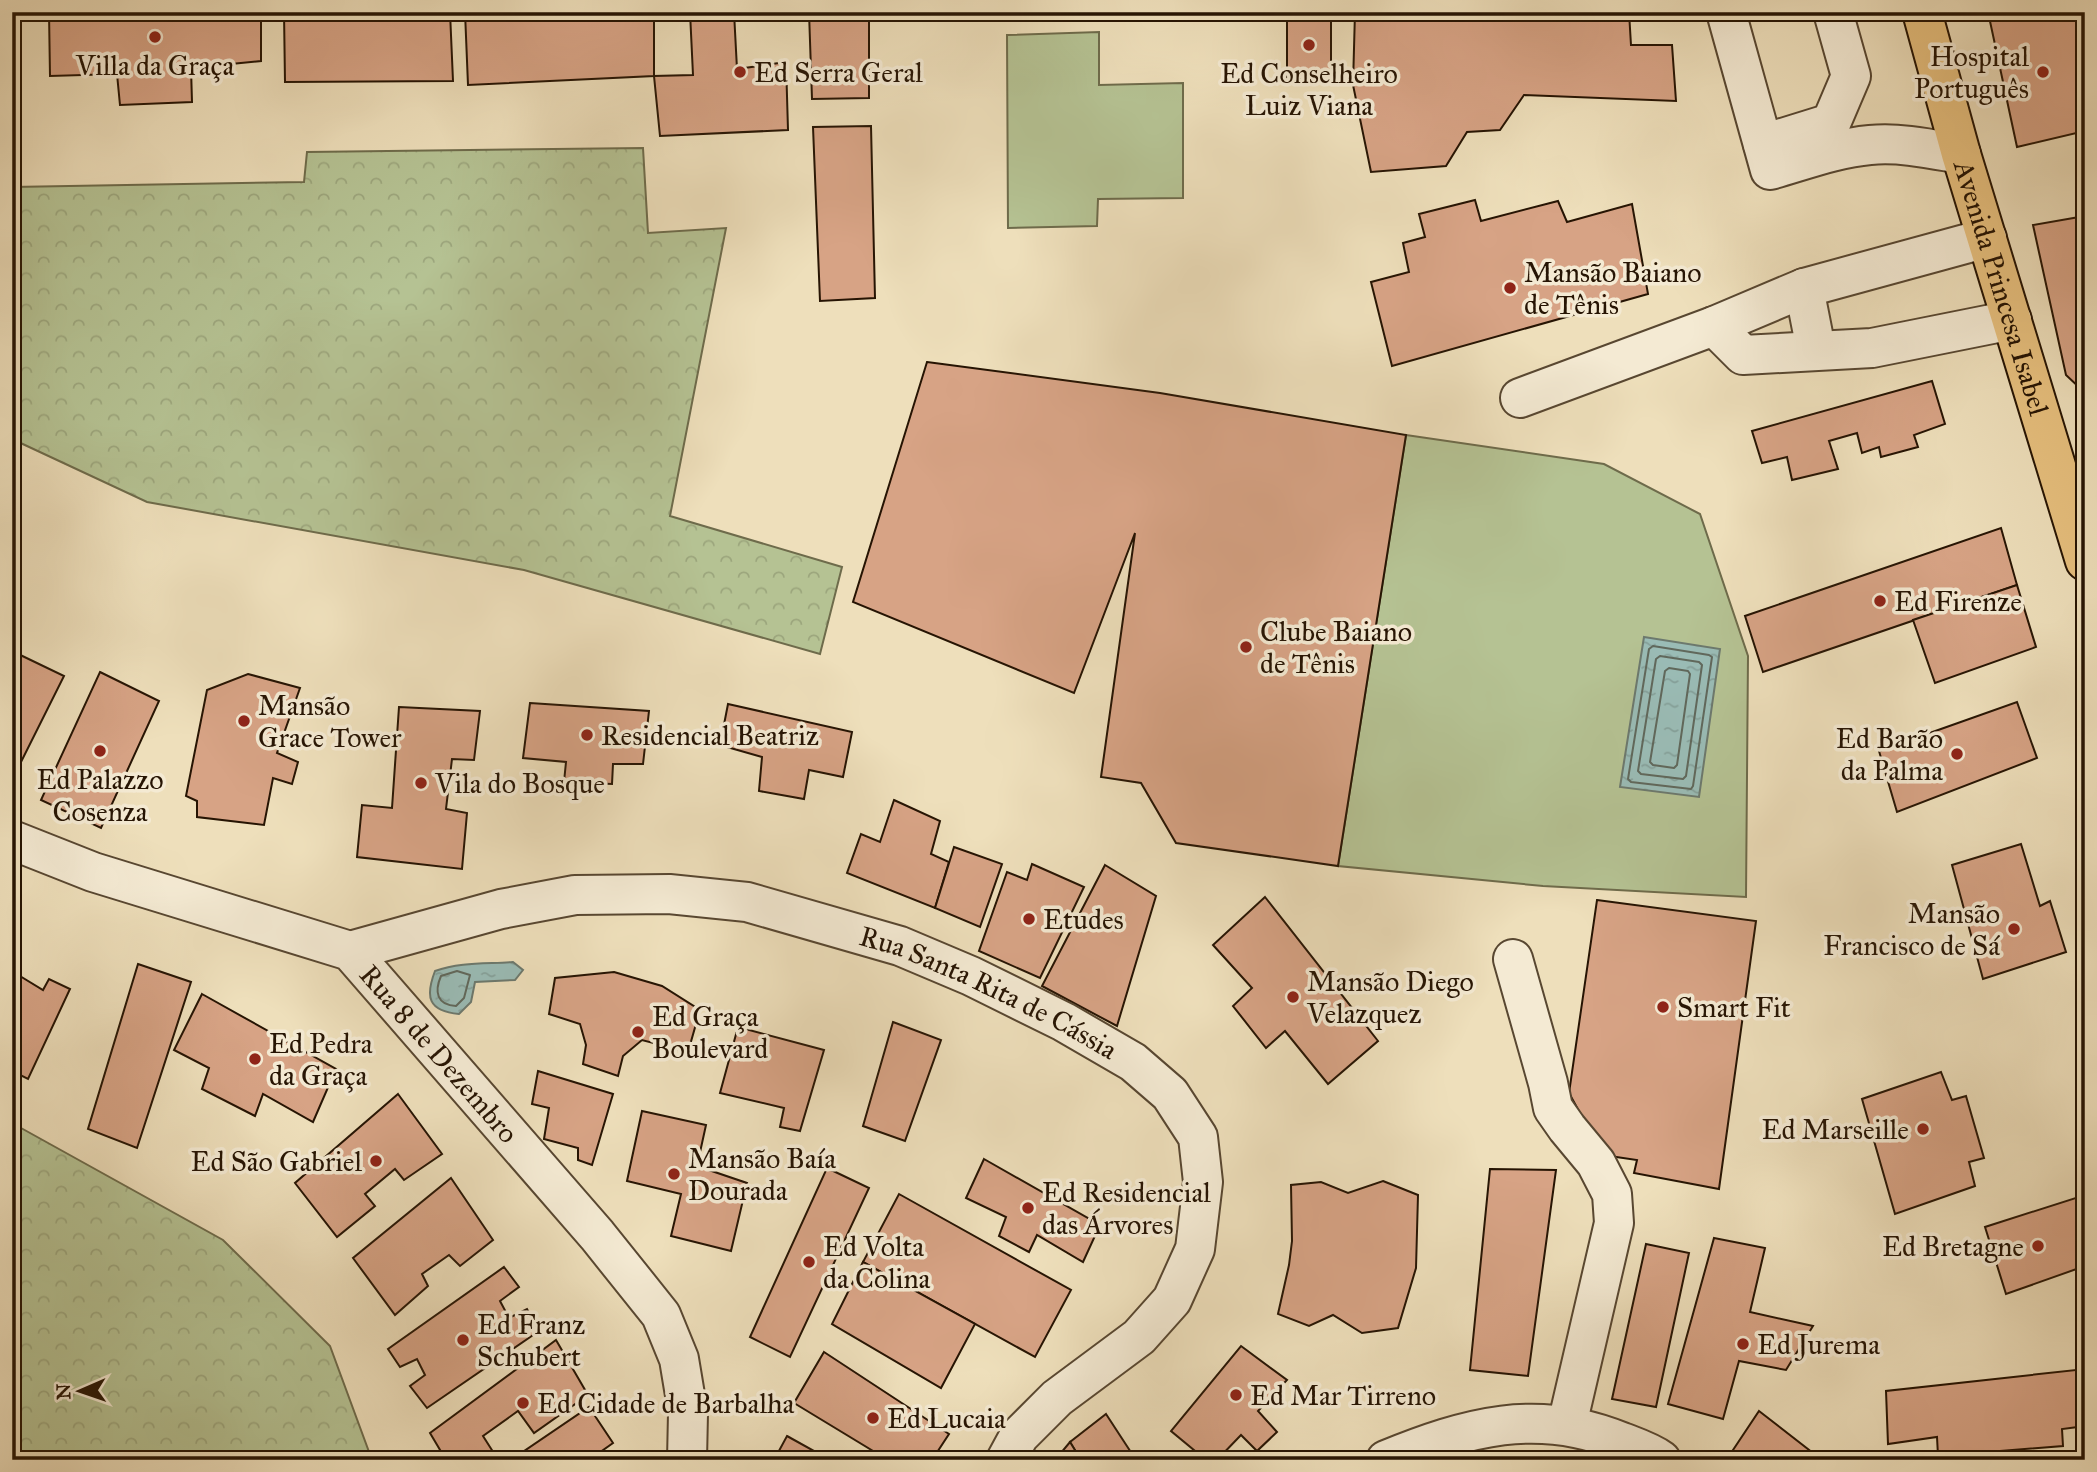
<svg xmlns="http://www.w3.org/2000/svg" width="2097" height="1472" font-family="'IM FELL Great Primer',serif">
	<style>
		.green { fill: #b5c293; stroke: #6e6b4b; stroke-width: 2 }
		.forest { fill: url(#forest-crowns); stroke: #6e6b4b; stroke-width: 2 }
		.water { fill: url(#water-ripples); stroke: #6c796e; stroke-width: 2 }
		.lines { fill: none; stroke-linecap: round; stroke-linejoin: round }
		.shore { stroke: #60685c; stroke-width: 2 }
		.building { fill: #d7a385; stroke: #261403; stroke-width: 2 }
		.minor-casing { stroke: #584731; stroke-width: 42 }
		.major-casing { stroke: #261403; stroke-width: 42 }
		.minor { stroke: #f4ead3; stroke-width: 38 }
		.major { stroke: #e7c07e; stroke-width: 38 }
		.poi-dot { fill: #8f2418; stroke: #f4ead3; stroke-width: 2.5 }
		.labels { text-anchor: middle; stroke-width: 7; stroke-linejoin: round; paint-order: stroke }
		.poi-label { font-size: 28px; fill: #261403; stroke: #f4ead3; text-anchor: start }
		.street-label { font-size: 28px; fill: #261403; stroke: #f4ead3 }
	</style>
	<defs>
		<pattern id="forest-crowns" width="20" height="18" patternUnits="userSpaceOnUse" patternTransform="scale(1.75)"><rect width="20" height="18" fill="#b5c293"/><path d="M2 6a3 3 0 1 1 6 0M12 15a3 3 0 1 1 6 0" fill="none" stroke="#9ca67d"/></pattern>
		<pattern id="water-ripples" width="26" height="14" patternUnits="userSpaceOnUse" patternTransform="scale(1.75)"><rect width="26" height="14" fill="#9abcb6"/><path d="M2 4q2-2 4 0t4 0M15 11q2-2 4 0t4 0" fill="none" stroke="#85a19b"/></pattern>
	</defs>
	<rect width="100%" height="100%" fill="#eedfbb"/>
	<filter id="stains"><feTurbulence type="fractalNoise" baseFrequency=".00286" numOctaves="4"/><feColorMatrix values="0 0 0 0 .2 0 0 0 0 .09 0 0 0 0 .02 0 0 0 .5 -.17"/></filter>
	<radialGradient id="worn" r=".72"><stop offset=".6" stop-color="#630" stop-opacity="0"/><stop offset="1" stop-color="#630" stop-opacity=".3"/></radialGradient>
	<g class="green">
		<polygon points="1099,32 1099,85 1183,83 1183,198 1098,199 1097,226 1008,228 1007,35"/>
		<polygon points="1406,435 1604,464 1700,514 1748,656 1746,897 1543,886 1338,866"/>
	</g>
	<g class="forest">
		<polygon points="643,148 648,233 726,228 670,516 842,567 820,654 524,570 147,502 12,439 12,187 304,182 307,152"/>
		<polygon points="12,1123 223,1240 330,1346 372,1460 12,1460"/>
	</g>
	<g class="water">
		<polygon points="1644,637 1720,649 1699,797 1620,787"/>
		<path d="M513 962 523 970 515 980 475 982 471 1002 459 1014C428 1011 425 997 435 971 460 962 487 964 513 962Z"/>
	</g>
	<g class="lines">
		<g class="shore">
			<polygon points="1653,646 1709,655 1712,657 1693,786 1691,789 1631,782 1628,779 1649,649"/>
			<polygon points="1660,656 1699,662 1702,665 1686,776 1683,779 1641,774 1638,771 1656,659"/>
			<polygon points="1669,668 1688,671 1690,674 1677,765 1674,768 1653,765 1650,762 1665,671"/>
			<path d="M457 971 470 975 464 998 456 1006C437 1005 434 992 441 976Z"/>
		</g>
	</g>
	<g class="building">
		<polygon points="49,12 261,12 261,61 191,68 192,102 120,105 117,74 50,76"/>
		<polygon points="284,12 450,12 453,81 285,82"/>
		<polygon points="465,12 654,12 654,76 468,85"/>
		<polygon points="690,12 734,12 737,69 786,62 788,130 660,136 654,76 693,75"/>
		<polygon points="809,12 869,12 869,98 812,99"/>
		<polygon points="1287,12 1331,12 1331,78 1287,79"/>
		<polygon points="1355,12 1629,12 1631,45 1672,45 1676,101 1524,95 1500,130 1467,132 1446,166 1371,172 1353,85"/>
		<polygon points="1988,12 2085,12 2085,131 2017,147"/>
		<polygon points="871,126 875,298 820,301 813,127"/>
		<polygon points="1475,200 1481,221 1558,201 1567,222 1632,204 1648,294 1392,366 1371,282 1409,272 1403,243 1425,237 1419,214"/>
		<polygon points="2085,216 2085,391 2083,391 2066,375 2033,225"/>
		<polygon points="927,362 1160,393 1406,435 1338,866 1176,843 1141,783 1101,777 1135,533 1074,693 853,602"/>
		<polygon points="1932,381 1945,424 1914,435 1918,447 1881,457 1879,447 1862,453 1857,433 1829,441 1838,469 1792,480 1787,457 1762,463 1752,431"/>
		<polygon points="2001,528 2017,585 1763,672 1745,616"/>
		<polygon points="12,585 19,588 12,599"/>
		<polygon points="2017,585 2036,647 1935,683 1913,620"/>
		<polygon points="12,651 64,676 12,780"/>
		<polygon points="100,672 159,701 101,828 41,800"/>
		<polygon points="248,674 300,688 277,753 298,762 292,784 273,778 264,825 197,817 197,801 186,796 207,690"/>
		<polygon points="2017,702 2037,758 1897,812 1879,751"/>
		<polygon points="530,703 649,711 643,764 613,764 612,784 564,782 566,762 523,758"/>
		<polygon points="728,704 852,732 843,777 809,770 804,799 759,791 762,757 720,745"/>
		<polygon points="399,707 480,711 474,760 452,759 446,809 467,813 462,869 357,857 362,805 392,808"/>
		<polygon points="894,800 940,821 931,854 949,862 935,908 847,873 861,834 880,842"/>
		<polygon points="2021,844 2040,906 2050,901 2066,952 1983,979 1952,865"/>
		<polygon points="954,847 1002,864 980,927 935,908"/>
		<polygon points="1032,864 1084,887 1040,978 979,951 1007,872 1027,880"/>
		<polygon points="1105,865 1156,896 1117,1026 1042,986"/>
		<polygon points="1265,897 1378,1041 1328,1084 1285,1031 1266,1048 1233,1006 1252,988 1213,945"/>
		<polygon points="1597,900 1756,921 1719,1189 1634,1173 1637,1160 1603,1155 1569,1093"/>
		<polygon points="138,964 191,982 137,1148 88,1129"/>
		<polygon points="614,972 662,986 700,1010 688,1052 642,1040 623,1056 618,1076 583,1064 586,1045 580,1024 549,1014 555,978"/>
		<polygon points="15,973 43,990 49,979 70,989 28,1079 12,1071 12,978"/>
		<polygon points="202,994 336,1069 313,1122 263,1094 255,1116 202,1089 209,1068 174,1050"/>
		<polygon points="893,1022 941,1040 905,1141 863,1126"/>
		<polygon points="738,1027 824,1050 800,1131 780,1127 784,1108 720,1093"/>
		<polygon points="538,1071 613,1094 592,1165 578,1160 578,1148 544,1139 549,1108 532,1104"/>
		<polygon points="1941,1072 1952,1100 1966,1096 1984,1158 1969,1162 1975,1186 1895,1214 1862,1099"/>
		<polygon points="398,1094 442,1154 404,1180 395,1169 365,1194 375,1206 337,1237 295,1183"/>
		<polygon points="642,1111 706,1125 697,1166 747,1183 731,1251 671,1236 681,1194 627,1181"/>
		<polygon points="984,1159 1100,1225 1083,1262 1037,1235 1029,1252 999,1236 1006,1217 966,1198"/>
		<polygon points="827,1168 869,1188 790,1357 750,1337"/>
		<polygon points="1490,1169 1556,1170 1528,1376 1470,1370"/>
		<polygon points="451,1178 493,1240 460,1266 449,1255 422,1274 428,1286 395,1315 353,1258"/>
		<polygon points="1383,1181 1418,1195 1416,1268 1398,1328 1362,1333 1333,1315 1309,1326 1278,1314 1289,1265 1292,1241 1291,1185 1321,1182 1348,1193"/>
		<polygon points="899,1194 1071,1290 1035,1357 863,1262"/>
		<polygon points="2085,1195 2085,1266 2006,1294 1985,1227"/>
		<polygon points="1714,1238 1765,1248 1750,1312 1813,1326 1786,1370 1739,1361 1723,1419 1668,1404"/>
		<polygon points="1646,1244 1689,1253 1656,1407 1612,1399"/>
		<polygon points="863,1262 975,1324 941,1388 832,1324"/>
		<polygon points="504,1267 519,1287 500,1301 509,1318 527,1309 539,1331 427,1408 410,1386 425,1375 417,1359 400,1367 388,1349"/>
		<polygon points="556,1340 588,1395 534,1433 518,1411 483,1436 497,1458 495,1460 446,1460 430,1433"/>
		<polygon points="1241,1346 1287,1380 1258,1411 1277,1432 1257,1451 1241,1435 1217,1460 1206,1460 1171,1431"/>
		<polygon points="824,1352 949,1434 932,1460 888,1460 794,1403"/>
		<polygon points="2085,1369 2085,1426 2062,1429 2063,1446 1938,1456 1937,1437 1888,1444 1886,1391"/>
		<polygon points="589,1407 613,1443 589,1460 511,1460"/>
		<polygon points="1759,1411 1822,1460 1740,1460 1731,1453"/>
		<polygon points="1106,1414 1136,1460 1081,1460 1070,1442"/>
		<polygon points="787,1436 825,1457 823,1460 774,1460"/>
		<polygon points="1070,1442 1081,1460 1055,1460"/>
	</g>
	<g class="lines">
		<g class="minor-casing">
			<g id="minor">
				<path d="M1726 12 1770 170C1802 161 1836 148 1870 145 1900 142 1932 149 1961 154"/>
				<polyline points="1763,144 1831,123 1851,76 1833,12"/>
				<polyline points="1804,288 1813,334"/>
				<polyline points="1714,326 1743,355 1872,348 2012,320"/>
				<polyline points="1520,398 1714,326 1804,288 1987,238"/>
				<path id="s1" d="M12 840 93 872 350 951 597 1235 661 1315 679 1359 688 1413 687 1460"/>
				<path id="s2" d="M350 951 501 909 575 895 669 894 747 902 900 946 971 976 1064 1022 1133 1062 1170 1094 1198 1137 1203 1182 1195 1249 1172 1300 1139 1337 1057 1398 1019 1436 1006 1460"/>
				<polyline points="1513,959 1548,1083 1553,1108 1567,1128 1596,1163 1612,1194 1614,1223 1567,1425"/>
				<path d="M1386 1460C1467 1427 1537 1407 1622 1442 1635 1447 1650 1452 1661 1460"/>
			</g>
		</g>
		<g class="major-casing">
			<g id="major">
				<path id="s3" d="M1922 12 1961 154 2085 561"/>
			</g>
		</g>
		<use href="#minor" class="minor"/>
		<use href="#major" class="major"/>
	</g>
	<g class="poi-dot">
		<circle cx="155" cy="37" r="7"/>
		<circle cx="1309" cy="45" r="7"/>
		<circle cx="740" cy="72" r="7"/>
		<circle cx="2043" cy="72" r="7"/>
		<circle cx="1510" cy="288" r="7"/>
		<circle cx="1880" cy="601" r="7"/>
		<circle cx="1246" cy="647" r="7"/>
		<circle cx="244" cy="721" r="7"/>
		<circle cx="587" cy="735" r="7"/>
		<circle cx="100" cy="751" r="7"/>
		<circle cx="1957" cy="754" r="7"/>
		<circle cx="421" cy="783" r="7"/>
		<circle cx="1029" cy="919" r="7"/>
		<circle cx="2014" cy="929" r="7"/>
		<circle cx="1293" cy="997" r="7"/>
		<circle cx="1663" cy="1007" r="7"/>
		<circle cx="638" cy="1032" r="7"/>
		<circle cx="255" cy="1059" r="7"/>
		<circle cx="1923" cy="1129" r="7"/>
		<circle cx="376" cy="1161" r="7"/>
		<circle cx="674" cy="1174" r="7"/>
		<circle cx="1028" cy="1208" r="7"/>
		<circle cx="2038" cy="1246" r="7"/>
		<circle cx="809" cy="1262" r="7"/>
		<circle cx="463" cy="1340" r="7"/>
		<circle cx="1743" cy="1344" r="7"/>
		<circle cx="1236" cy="1395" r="7"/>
		<circle cx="523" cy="1403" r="7"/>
		<circle cx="873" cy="1418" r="7"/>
	</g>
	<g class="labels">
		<g class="poi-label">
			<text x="2029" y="66" text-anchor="end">Hospital<tspan x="2029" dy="32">Português</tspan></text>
			<text x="155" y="75" text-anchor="middle">Villa da Graça</text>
			<text x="754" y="82">Ed Serra Geral</text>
			<text x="1309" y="83" text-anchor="middle">Ed Conselheiro<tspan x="1309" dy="32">Luiz Viana</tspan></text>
			<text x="1524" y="282">Mansão Baiano<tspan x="1524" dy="32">de Tênis</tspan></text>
			<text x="1894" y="611">Ed Firenze</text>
			<text x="1260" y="641">Clube Baiano<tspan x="1260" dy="32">de Tênis</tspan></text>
			<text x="258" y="715">Mansão<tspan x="258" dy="32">Grace Tower</tspan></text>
			<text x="601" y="745">Residencial Beatriz</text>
			<text x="1943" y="748" text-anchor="end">Ed Barão<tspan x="1943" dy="32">da Palma</tspan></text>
			<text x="100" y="789" text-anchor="middle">Ed Palazzo<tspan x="100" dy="32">Cosenza</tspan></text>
			<text x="435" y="793">Vila do Bosque</text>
			<text x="2000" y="923" text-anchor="end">Mansão<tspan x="2000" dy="32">Francisco de Sá</tspan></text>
			<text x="1043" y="929">Etudes</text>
			<text x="1307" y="991">Mansão Diego<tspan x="1307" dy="32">Velazquez</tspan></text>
			<text x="1677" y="1017">Smart Fit</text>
			<text x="652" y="1026">Ed Graça<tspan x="652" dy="32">Boulevard</tspan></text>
			<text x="269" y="1053">Ed Pedra<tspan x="269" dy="32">da Graça</tspan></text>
			<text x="1909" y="1139" text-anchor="end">Ed Marseille</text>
			<text x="688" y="1168">Mansão Baía<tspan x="688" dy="32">Dourada</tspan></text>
			<text x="362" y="1171" text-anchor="end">Ed São Gabriel</text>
			<text x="1042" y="1202">Ed Residencial<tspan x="1042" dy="32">das Árvores</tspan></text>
			<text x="823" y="1256">Ed Volta<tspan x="823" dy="32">da Colina</tspan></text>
			<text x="2024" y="1256" text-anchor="end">Ed Bretagne</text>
			<text x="477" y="1334">Ed Franz<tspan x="477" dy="32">Schubert</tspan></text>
			<text x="1757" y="1354">Ed Jurema</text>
			<text x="1250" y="1405">Ed Mar Tirreno</text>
			<text x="537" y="1413">Ed Cidade de Barbalha</text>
			<text x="887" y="1428">Ed Lucaia</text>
		</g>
		<g class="street-label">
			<text dy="10" stroke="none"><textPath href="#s3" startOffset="287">Avenida Princesa Isabel</textPath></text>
			<text dy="10" stroke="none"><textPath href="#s2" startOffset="663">Rua Santa Rita de Cássia</textPath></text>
			<text dy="10" stroke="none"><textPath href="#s1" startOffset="492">Rua 8 de Dezembro</textPath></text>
		</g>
	</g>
	<rect width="2097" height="1472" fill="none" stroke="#eedfbb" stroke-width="42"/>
	<rect x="14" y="14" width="2069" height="1444" fill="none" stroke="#261403" stroke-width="3.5"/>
	<rect x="21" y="21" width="2055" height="1430" fill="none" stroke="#261403" stroke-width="2"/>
	<g transform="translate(80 1391) rotate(268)" stroke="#f4ead3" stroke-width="5" paint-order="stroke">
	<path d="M0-5L12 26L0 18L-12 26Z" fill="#261403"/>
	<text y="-10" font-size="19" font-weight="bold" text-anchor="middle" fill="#261403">N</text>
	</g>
	<rect width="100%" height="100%" filter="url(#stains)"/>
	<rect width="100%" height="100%" fill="url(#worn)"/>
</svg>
